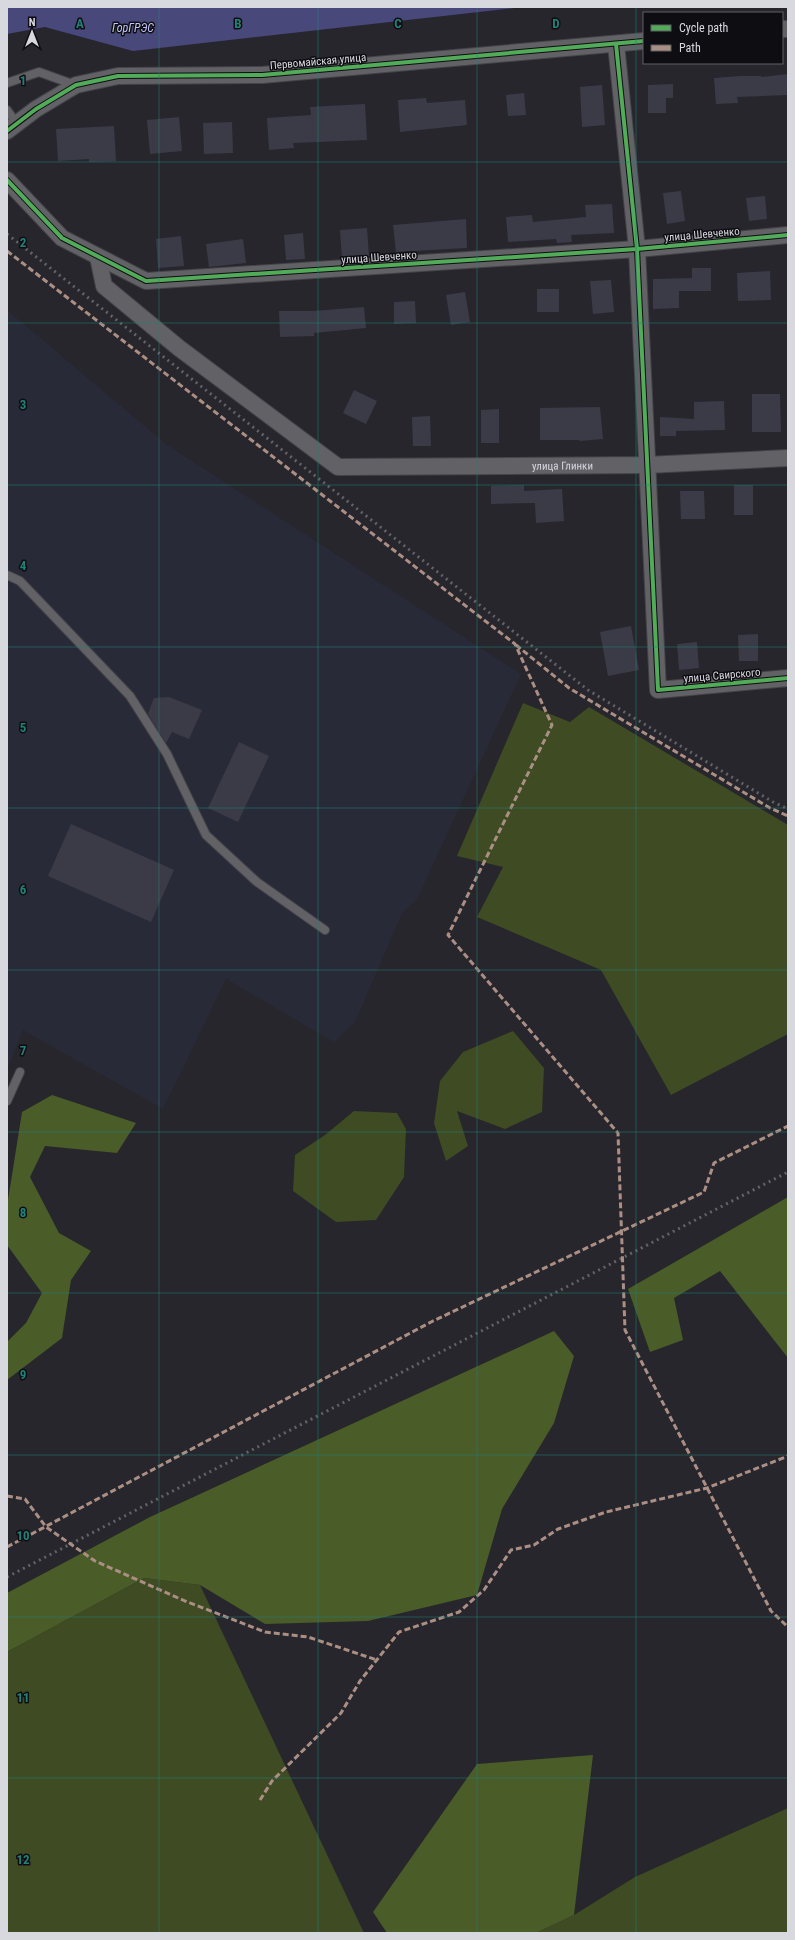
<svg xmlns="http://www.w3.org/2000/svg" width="795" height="1940" font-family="'Roboto Condensed',sans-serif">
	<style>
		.built { fill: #292a38 }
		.green { fill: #3e4b23 }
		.forest { fill: #4a5c27 }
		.water { fill: #49487b }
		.building { fill: #3b3b48 }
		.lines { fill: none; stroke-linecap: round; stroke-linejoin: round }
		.lane-casing { stroke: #444448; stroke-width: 10 }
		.street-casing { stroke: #444448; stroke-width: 18 }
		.lane { stroke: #626266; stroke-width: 8 }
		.street { stroke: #626266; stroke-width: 16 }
		.rail { stroke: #626267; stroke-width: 3; stroke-dasharray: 2 4; stroke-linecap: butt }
		.quiet { stroke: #ac8f84; stroke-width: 3; stroke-dasharray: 6 3; stroke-linecap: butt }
		.cycleway-casing { stroke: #0e0e12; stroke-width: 6 }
		.cycleway { stroke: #51ab58; stroke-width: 4 }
		.grid { fill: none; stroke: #238079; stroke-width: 1; stroke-opacity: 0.55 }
		.labels { text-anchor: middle; stroke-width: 3; stroke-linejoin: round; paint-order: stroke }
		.street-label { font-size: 11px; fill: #d8d8df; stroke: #0e0e12 }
		.water-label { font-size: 12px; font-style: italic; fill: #c3c5f9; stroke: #0e0e12 }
		.grid-label { font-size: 13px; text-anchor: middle; font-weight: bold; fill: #238079; stroke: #0e0e12; stroke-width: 3; stroke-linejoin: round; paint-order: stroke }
	</style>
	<rect width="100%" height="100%" fill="#26262c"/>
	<polygon class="built" points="7,310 167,445 521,674 417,899 402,913 355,1022 334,1042 226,979 163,1109 23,1030 7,1070"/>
	<g class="green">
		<polygon points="523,703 570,722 589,707 788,825 788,1034 671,1095 601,970 477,917 503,867 457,856"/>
		<polygon points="513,1031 544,1068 542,1112 505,1129 457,1111 468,1146 446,1161 434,1123 440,1081 463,1052"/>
		<polygon points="354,1111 397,1113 406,1129 404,1177 376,1220 336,1222 293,1191 295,1155 325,1135"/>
		<polygon points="144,1578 200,1585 364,1933 7,1933 7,1652"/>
		<polygon points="788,1808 788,1933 536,1933 574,1915 635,1877"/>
	</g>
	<g class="forest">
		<polygon points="52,1095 136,1123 117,1153 45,1146 30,1177 59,1233 91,1251 71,1280 62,1338 7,1380 7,1342 26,1323 42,1293 7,1245 8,1200 22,1112"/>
		<polygon points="788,1197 788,1358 720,1271 674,1298 683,1340 650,1352 628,1289"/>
		<polygon points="554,1331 574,1356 554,1423 502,1509 477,1595 368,1621 265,1624 200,1585 144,1578 7,1652 7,1593 150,1517"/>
		<polygon points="593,1755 574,1915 536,1933 387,1933 373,1912 477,1764"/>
	</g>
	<polygon class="water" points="7,7 523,7 133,51 45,27 7,34"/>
	<g class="building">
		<polygon points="788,74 788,95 737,97 738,103 716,104 714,78 740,76 761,76 761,77"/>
		<polygon points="673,84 673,98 666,98 666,113 648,113 648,85"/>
		<polygon points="602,85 605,125 582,127 580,87"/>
		<polygon points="524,93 526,115 508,116 506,95"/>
		<polygon points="426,98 427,103 465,100 467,125 400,132 398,100"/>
		<polygon points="365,104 367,140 293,143 294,148 269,150 267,118 311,115 310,107"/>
		<polygon points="179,117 182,151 150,154 147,120"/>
		<polygon points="232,122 233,153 204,154 203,123"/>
		<polygon points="114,126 116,161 89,162 89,159 58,161 56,129"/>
		<polygon points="681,191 685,221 667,224 663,193"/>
		<polygon points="765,196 767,219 749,221 746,198"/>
		<polygon points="612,204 614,233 571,235 572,242 557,243 556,239 508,242 506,217 532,215 533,222 586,217 585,205"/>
		<polygon points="466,219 467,248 396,252 393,225"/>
		<polygon points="367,228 369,256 342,258 340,230"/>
		<polygon points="303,233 305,259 286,260 284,235"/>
		<polygon points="181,236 184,266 158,268 156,239"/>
		<polygon points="243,239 246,263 209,267 206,244"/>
		<polygon points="692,268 711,268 711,291 679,291 679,308 653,309 653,279 692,278"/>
		<polygon points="770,271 771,300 738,301 737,273"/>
		<polygon points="611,280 614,312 593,314 590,281"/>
		<rect x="537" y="289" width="22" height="23"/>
		<polygon points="465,292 470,322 451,325 446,295"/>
		<polygon points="415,301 416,323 394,324 394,302"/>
		<polygon points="364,307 366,328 314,333 314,336 280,337 279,311 313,311"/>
		<polygon points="354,390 377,401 366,424 343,413"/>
		<polygon points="752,394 780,394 781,432 752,432"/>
		<polygon points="724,401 725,430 676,431 676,436 660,436 660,417 694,419 694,402"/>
		<polygon points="600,407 603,439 580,441 579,440 540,440 540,408"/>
		<polygon points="499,409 499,443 481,443 481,410"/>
		<polygon points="430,416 431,446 413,446 412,417"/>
		<polygon points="524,485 524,491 562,489 564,521 536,523 535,503 491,504 491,486"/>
		<rect x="734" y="485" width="19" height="30"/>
		<polygon points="680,491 704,491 705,519 681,519"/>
		<polygon points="631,626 639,670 608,676 600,632"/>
		<polygon points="758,634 758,661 739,661 738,635"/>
		<polygon points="697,642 699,668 679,670 677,644"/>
		<polygon points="169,697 202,710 189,739 172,732 166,743 148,714 154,698"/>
		<polygon points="239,742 269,756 238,822 208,808"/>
		<polygon points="71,824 174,870 151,922 48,876"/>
	</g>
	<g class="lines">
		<g class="lane-casing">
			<g id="lane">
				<polyline points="7,83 39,72 75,85"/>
				<polyline points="7,110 17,124"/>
				<polyline points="7,575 20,581 130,696 167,754 206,835 257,882 325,930"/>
				<polyline points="7,1101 20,1072"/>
			</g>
		</g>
		<g class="street-casing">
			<g id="street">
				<polyline points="782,29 788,29"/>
				<polyline points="616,44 637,249 658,690 788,678"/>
				<polyline points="7,131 36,109 76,85 118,76 262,75 644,41"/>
				<polyline points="7,180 62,238 146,281 637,249 788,235"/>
				<path id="s1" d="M98 257 104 286 179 348 338 467 647 465 788 458"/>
			</g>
		</g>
		<use href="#lane" class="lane"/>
		<use href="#street" class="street"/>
		<g class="rail">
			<polyline points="7,234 588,690 773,802 788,809"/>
			<polyline points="7,1577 788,1172"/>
		</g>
		<g class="quiet">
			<polyline points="7,251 515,644 552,725 448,935 618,1133 625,1330 771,1611 788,1627"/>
			<polyline points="516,645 569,688 770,808 788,816"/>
			<polyline points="7,1496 25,1499 46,1527 95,1561 185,1601 265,1632 308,1637 377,1660"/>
			<polyline points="7,1547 431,1322 704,1192 714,1163 788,1126"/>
			<polyline points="260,1800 272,1781 341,1713 360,1681 399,1632 459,1612 484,1590 511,1550 534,1545 558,1529 606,1512 707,1488 788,1456"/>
		</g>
		<g class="cycleway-casing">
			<g id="cycleway">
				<polyline points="616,44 637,249 658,690 788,678"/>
				<polyline points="7,131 36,109 76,85 118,76 262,75 644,41"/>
				<polyline points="7,180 62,238 146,281 637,249 788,235"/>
			</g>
		</g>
		<use href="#cycleway" class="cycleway"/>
	</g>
	<path class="grid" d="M159 7V1933M318 7V1933M477 7V1933M636 7V1933M7 162H788M7 323H788M7 485H788M7 647H788M7 808H788M7 970H788M7 1132H788M7 1293H788M7 1455H788M7 1617H788M7 1778H788"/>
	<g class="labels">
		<g class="street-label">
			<text transform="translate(318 61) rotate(-5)" y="4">Первомайская улица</text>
			<text transform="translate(702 234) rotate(-5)" y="4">улица Шевченко</text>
			<text transform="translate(379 257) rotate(-4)" y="4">улица Шевченко</text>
			<text dy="4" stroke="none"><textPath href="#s1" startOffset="550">улица Глинки</textPath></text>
			<text transform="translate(722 675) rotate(-5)" y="4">улица Свирского</text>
		</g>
		<g class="water-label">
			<text x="133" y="32">ГорГРЭС</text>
		</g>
	</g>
	<g class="grid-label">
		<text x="80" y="28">A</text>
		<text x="238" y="28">B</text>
		<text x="398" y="28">C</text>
		<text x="556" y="28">D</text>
		<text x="23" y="85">1</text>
		<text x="23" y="247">2</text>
		<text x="23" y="409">3</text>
		<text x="23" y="570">4</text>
		<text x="23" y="732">5</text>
		<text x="23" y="894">6</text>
		<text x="23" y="1055">7</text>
		<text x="23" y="1217">8</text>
		<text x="23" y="1379">9</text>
		<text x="23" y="1540">10</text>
		<text x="23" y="1702">11</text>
		<text x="23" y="1864">12</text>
	</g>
	<rect width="795" height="1940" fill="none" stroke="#d8d8df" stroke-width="16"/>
	<rect x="643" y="12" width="140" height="52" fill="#0e0e12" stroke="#5f5f64"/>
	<rect x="651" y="25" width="20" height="6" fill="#51ab58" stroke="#5f5f64"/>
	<text x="679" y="32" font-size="12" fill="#d8d8df">Cycle path</text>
	<rect x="651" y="45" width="20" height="6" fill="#ac8f84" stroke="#5f5f64"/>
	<text x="679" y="52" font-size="12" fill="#d8d8df">Path</text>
	<g transform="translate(32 32)" stroke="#0e0e12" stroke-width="3" paint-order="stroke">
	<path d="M0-3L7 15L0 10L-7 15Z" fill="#d8d8df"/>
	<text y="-6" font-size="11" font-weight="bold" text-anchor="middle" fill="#d8d8df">N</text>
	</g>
</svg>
